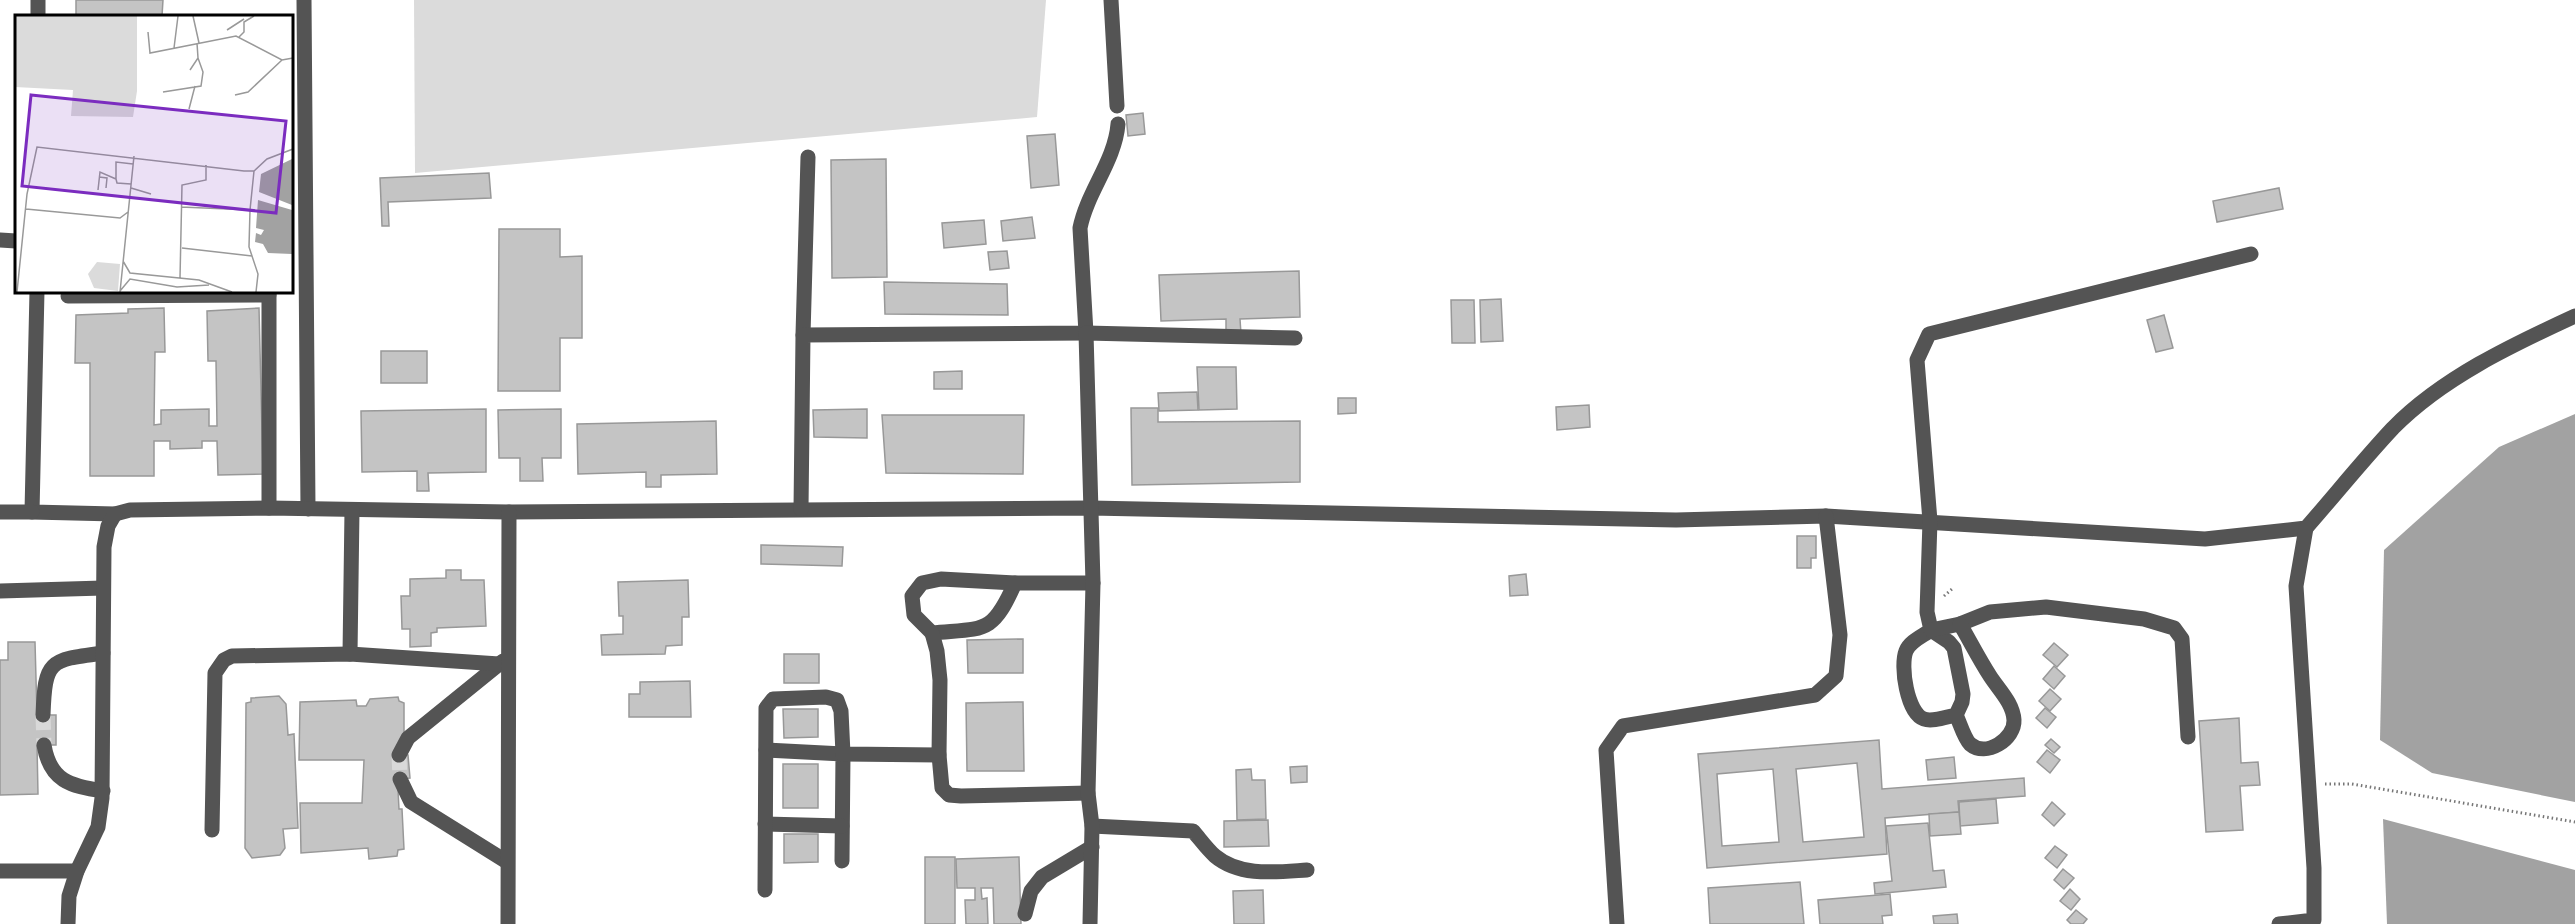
<svg xmlns="http://www.w3.org/2000/svg" width="2575" height="924" font-family="'IBM Plex Sans',sans-serif">
	<style>
		.green { fill: #dbdbdb }
		.water { fill: #a2a2a2 }
		.building { fill: #c4c4c4; stroke: #989898; stroke-width: 1.5; fill-rule: evenodd }
		.lines { fill: none; stroke-linecap: round; stroke-linejoin: round }
		.minor-tunnel { stroke: #d9d9d9; stroke-width: 15; stroke-dasharray: 15 8; stroke-linecap: butt }
		.path { stroke: #767676; stroke-width: 3; stroke-dasharray: 1.5 3; stroke-linecap: butt }
		.minor { stroke: #545454; stroke-width: 15 }
		.inset-road { fill: none; stroke: #999; stroke-width: 1.5 }
		.view { fill: #7b2cbf; fill-opacity: 0.15; stroke: #7b2cbf; stroke-width: 3 }
		.inset-edge { fill: none; stroke: #000; stroke-width: 3 }
	</style>
	<rect width="100%" height="100%" fill="#fff"/>
	<polygon class="green" points="414,0 1046,0 1037,117 415,173"/>
	<g class="water">
		<polygon points="2575,414 2575,802 2432,773 2380,740 2384,550 2499,447"/>
		<polygon points="2383,819 2575,870 2575,924 2387,924"/>
	</g>
	<g class="building">
		<polygon points="76,0 163,0 162,16 76,16"/>
		<polygon points="1143,113 1145,134 1128,136 1126,115"/>
		<polygon points="1055,134 1059,185 1031,188 1027,136"/>
		<polygon points="886,159 887,277 832,278 831,160"/>
		<polygon points="489,173 491,198 388,202 389,226 382,226 380,178"/>
		<polygon points="2279,188 2283,209 2217,222 2213,201"/>
		<polygon points="1032,217 1035,238 1003,241 1001,221"/>
		<polygon points="984,220 986,244 944,248 942,223"/>
		<polygon points="499,229 560,229 560,257 582,256 582,338 560,338 560,391 498,391"/>
		<polygon points="1007,251 1009,268 990,270 988,252"/>
		<polygon points="1299,271 1300,317 1240,319 1241,334 1226,335 1226,319 1161,321 1159,275"/>
		<polygon points="884,282 1007,284 1008,315 885,314"/>
		<polygon points="1501,299 1503,341 1481,342 1480,300"/>
		<polygon points="1451,300 1474,300 1475,343 1452,343"/>
		<polygon points="164,308 165,352 155,352 154,425 161,424 161,410 209,409 209,426 217,426 216,361 208,361 207,311 259,308 263,474 218,475 217,441 202,441 202,448 170,449 170,441 154,441 154,476 90,476 90,363 75,363 76,315 128,313 128,309"/>
		<polygon points="2164,315 2173,348 2156,352 2147,320"/>
		<rect x="381" y="351" width="46" height="32"/>
		<polygon points="1197,367 1236,367 1237,409 1199,410"/>
		<polygon points="962,371 962,389 934,389 934,372"/>
		<polygon points="1197,392 1198,410 1159,411 1158,393"/>
		<polygon points="1338,398 1356,398 1356,413 1338,414"/>
		<polygon points="1589,405 1590,427 1557,430 1556,407"/>
		<polygon points="1131,408 1158,408 1158,422 1300,421 1300,482 1132,485"/>
		<polygon points="486,409 486,472 428,473 429,491 417,491 417,471 362,472 361,411"/>
		<polygon points="561,409 561,458 542,458 543,481 520,481 520,458 499,458 498,410"/>
		<polygon points="867,409 867,438 814,437 813,410"/>
		<polygon points="882,415 1024,415 1023,474 886,473"/>
		<polygon points="716,421 717,474 661,475 661,487 646,487 646,472 578,474 577,424"/>
		<polygon points="1797,536 1816,536 1816,558 1811,558 1811,568 1797,568"/>
		<polygon points="761,545 843,547 842,566 761,564"/>
		<polygon points="446,570 461,570 461,580 484,580 486,626 437,628 437,632 431,633 431,646 410,647 410,629 402,629 401,596 410,596 410,579 446,578"/>
		<polygon points="1526,574 1528,595 1510,596 1509,576"/>
		<polygon points="688,580 689,617 682,617 682,645 666,646 665,654 602,655 601,635 623,634 623,616 619,616 618,582"/>
		<polygon points="1023,639 1023,673 968,673 967,640"/>
		<polygon points="8,642 35,642 37,715 56,715 56,745 37,745 38,794 0,795 0,660 8,660"/>
		<polygon points="2054,643 2068,655 2057,667 2043,655"/>
		<rect x="784" y="654" width="35" height="29"/>
		<polygon points="2054,666 2065,676 2054,689 2043,679"/>
		<polygon points="690,681 691,717 629,717 629,694 640,694 640,682"/>
		<polygon points="2050,689 2061,699 2050,711 2039,701"/>
		<polygon points="279,696 286,704 288,735 294,734 298,828 283,829 285,848 280,855 252,858 245,848 246,703 251,702 251,698"/>
		<polygon points="398,697 399,701 404,703 404,742 397,755 408,755 410,778 400,779 398,790 399,809 402,809 404,849 398,850 397,856 369,859 368,848 301,853 300,803 362,803 364,760 299,760 300,702 356,700 357,706 366,706 370,699"/>
		<polygon points="1023,702 1024,771 967,771 966,703"/>
		<polygon points="2045,708 2056,717 2047,728 2036,718"/>
		<polygon points="783,709 818,709 818,737 784,738"/>
		<polygon points="2239,718 2241,763 2258,762 2260,785 2240,786 2243,830 2206,832 2199,721"/>
		<polygon points="2051,739 2060,747 2054,753 2045,745"/>
		<path d="M1879 740 1882 789 2024 778 2025 796 1958 801 1959 812 1885 818 1887 854 1707 868 1698 754ZM1857 763 1864 837 1803 842 1796 769ZM1773 769 1779 842 1722 846 1717 774Z"/>
		<polygon points="2047,750 2060,760 2050,773 2037,762"/>
		<polygon points="1954,757 1956,778 1928,780 1926,760"/>
		<rect x="783" y="764" width="35" height="44"/>
		<polygon points="1307,766 1307,782 1291,783 1290,767"/>
		<polygon points="1251,769 1252,780 1265,780 1266,819 1237,820 1236,770"/>
		<polygon points="1996,799 1998,823 1960,826 1959,802"/>
		<polygon points="2052,802 2065,814 2054,826 2042,815"/>
		<polygon points="1959,812 1961,834 1930,836 1929,814"/>
		<polygon points="1268,820 1269,846 1224,847 1224,821"/>
		<polygon points="1928,823 1933,871 1944,870 1946,887 1875,894 1874,883 1892,881 1886,826"/>
		<polygon points="784,834 818,834 818,862 784,863"/>
		<polygon points="2055,846 2067,855 2057,868 2045,858"/>
		<rect x="925" y="857" width="30" height="67"/>
		<polygon points="1019,857 1021,924 994,924 993,888 981,888 982,899 987,898 988,924 966,924 965,900 975,900 975,888 957,888 956,859"/>
		<polygon points="2063,869 2074,878 2064,889 2054,880"/>
		<polygon points="1800,882 1804,924 1710,924 1708,888"/>
		<polygon points="2070,889 2080,899 2071,910 2060,901"/>
		<polygon points="1263,890 1264,924 1234,924 1233,891"/>
		<polygon points="1890,894 1892,915 1882,916 1883,924 1820,924 1818,900"/>
		<polygon points="2076,910 2087,919 2083,924 2071,924 2067,920"/>
		<polygon points="1957,914 1958,924 1934,924 1933,916"/>
	</g>
	<g class="lines">
		<g class="minor-tunnel">
			<polyline points="43,715 44,745"/>
			<polyline points="399,755 400,779"/>
		</g>
		<g class="path">
			<polyline points="1944,596 1953,588"/>
			<polyline points="2325,784 2352,784 2575,822"/>
		</g>
		<g class="minor">
			<polyline points="304,0 308,509"/>
			<polyline points="1111,0 1117,106"/>
			<polyline points="38,16 38,0"/>
			<polyline points="0,240 16,241"/>
			<path d="M37 291 32 512 115 514 130 510 269 508 509 512 1091 508 1676 520 1826 516 2205 539 2306 528C2335 495 2363 460 2393 428 2442 378 2512 345 2575 316"/>
			<polyline points="68,296 269,295"/>
			<polyline points="803,335 808,157"/>
			<polyline points="269,508 269,291"/>
			<path d="M801 509 803 335 1086 333 1080 228C1087 192 1115 161 1118 124"/>
			<polyline points="0,512 32,512"/>
			<polyline points="0,591 103,588"/>
			<path d="M1931 630 1949 642 1954 648 1963 694 1962 702 1956 715C1946 717 1932 722 1924 719 1907 713 1900 666 1906 651 1910 641 1923 636 1931 630L1927 612 1930 521 1917 360 1929 334 2251 254"/>
			<polyline points="1931,630 1960,624 1990,612 2046,607 2144,619 2174,628 2182,639 2188,737"/>
			<path d="M932 633C985 628 992 635 1015 583"/>
			<polyline points="350,654 352,510"/>
			<path d="M43 715C45 660 49 660 103 653"/>
			<path d="M1956 715C1960 723 1964 738 1970 744 1986 758 2015 739 2014 720 2013 703 1999 690 1990 676 1979 659 1970 641 1960 624"/>
			<path d="M44 745C50 781 70 786 103 791"/>
			<polyline points="766,750 843,754 842,861"/>
			<polyline points="399,755 408,738 503,661"/>
			<polyline points="939,755 942,788 949,795 961,796 1088,793"/>
			<polyline points="400,779 411,802 507,862"/>
			<polyline points="765,824 842,826"/>
			<path d="M1092 826 1193 831C1200 839 1207 849 1215 856 1240 877 1276 872 1307 870"/>
			<polyline points="212,830 215,673 224,660 232,656 350,654 499,664"/>
			<polyline points="0,871 77,871"/>
			<polyline points="765,890 766,708 773,699 826,697 837,700 841,711 843,754 939,755 940,680 937,651 932,633 914,615 912,596 922,583 941,579 1015,583 1093,583"/>
			<polyline points="1025,914 1031,891 1042,877 1092,847"/>
			<polyline points="68,924 69,896 77,871 98,827 102,798 104,547 108,526 115,514"/>
			<polyline points="508,924 509,512"/>
			<polyline points="1090,924 1092,826 1088,793 1093,583 1086,333 1295,338"/>
			<polyline points="1617,924 1606,750 1623,726 1815,695 1836,676 1840,635 1826,516"/>
			<polyline points="2279,924 2314,920 2314,868 2296,586 2306,528"/>
		</g>
	</g>
	<g transform="translate(15 15)">
		<rect width="278" height="278" fill="#fff"/>
		<path d="M0 1H122V76L118 102 56 101 58 75 0 72ZM82 247 105 249 103 276 79 273 73 259Z" fill="#dbdbdb"/>
		<path d="M277 144V190L244 177 246 159ZM243 185 277 195V239L253 238 248 229 240 227 241 218 246 220 249 215 241 213Z" fill="#a2a2a2"/>
		<path class="inset-road" d="M178 1 184 28M212 15 229 4M133 17 135 38 221 21 267 45 278 43M224 22 229 17V7L239 1M159 33 163 1M175 55 183 43 182 28M148 77 186 71 188 57 183 43M220 80 233 77 267 45M174 94 180 71M84 162 92 163 91 173M101 164 102 168 116 169M116 173 136 179M83 175 85 157 101 164V147L118 149M166 192 235 195 239 156M11 194 105 203 113 197M235 195 234 232 243 259 241 277M167 233 237 241M108 246 115 258 184 265 217 277M165 263 167 170 191 165V150M105 276 115 264 162 272 194 270M2 277 12 179 22 132 229 156H239L252 144 278 134M105 277 119 141"/>
		<path class="view" d="M16 80 271 106 261 198 7 171Z"/>
		<rect width="278" height="278" class="inset-edge"/>
	</g>
</svg>
